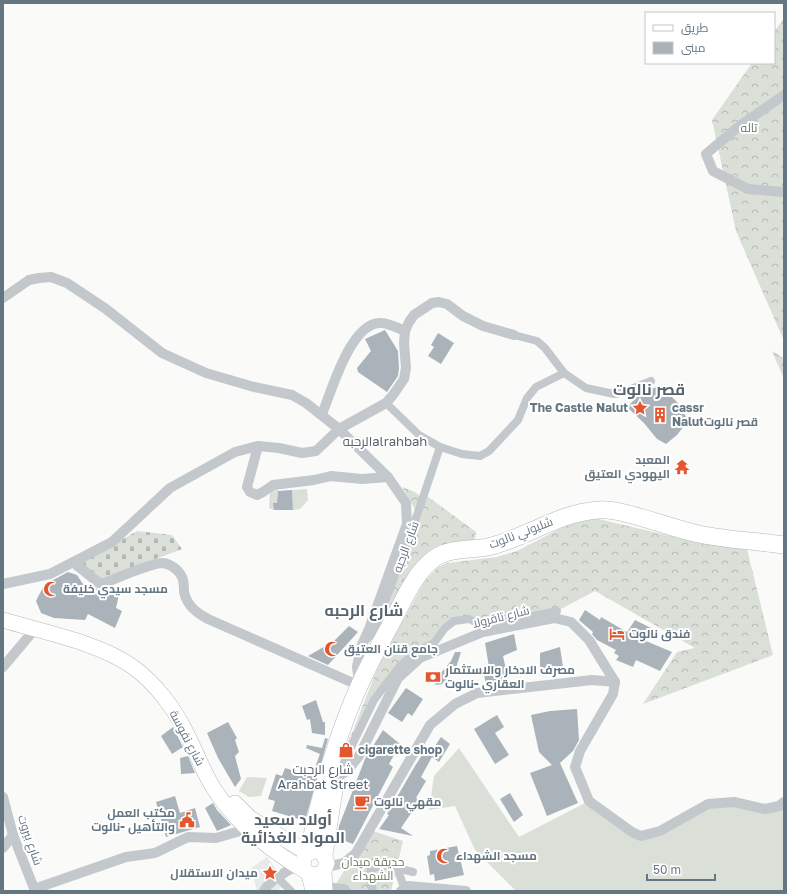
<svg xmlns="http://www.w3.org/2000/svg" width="787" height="894" font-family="'Golos Text',Cairo,sans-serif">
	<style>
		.built { fill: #e8e9e9 }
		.grass { fill: #dadfd7 }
		.forest { fill: url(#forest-crowns) }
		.cemetery { fill: url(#cemetery-stones) }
		.building { fill: #aab3b9 }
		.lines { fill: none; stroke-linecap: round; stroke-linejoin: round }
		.secondary-casing { stroke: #b3babf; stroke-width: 16 }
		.trunk-casing { stroke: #b4b9bd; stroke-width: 18 }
		.pedestrian { stroke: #c3c8cc; stroke-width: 8 }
		.minor { stroke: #c3c8cc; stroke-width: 10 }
		.secondary { stroke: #fff; stroke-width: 15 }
		.trunk { stroke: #fff; stroke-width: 17 }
		.labels { text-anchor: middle; stroke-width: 4; stroke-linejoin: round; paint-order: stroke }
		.park-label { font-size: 12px; fill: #687a64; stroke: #fff }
		.poi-label { font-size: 12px; font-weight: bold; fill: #657683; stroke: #fff; text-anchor: start }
		.street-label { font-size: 12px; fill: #657683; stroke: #fff }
		.neighbourhood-label { font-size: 13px; fill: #57646e; stroke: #fff }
		.district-label { font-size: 16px; font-weight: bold; fill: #57646e; stroke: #fff }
	</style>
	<defs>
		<pattern id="forest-crowns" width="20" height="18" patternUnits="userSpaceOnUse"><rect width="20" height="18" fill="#dadfd7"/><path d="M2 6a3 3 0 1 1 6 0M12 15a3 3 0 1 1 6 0" fill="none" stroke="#b4b9b4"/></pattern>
		<pattern id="cemetery-stones" width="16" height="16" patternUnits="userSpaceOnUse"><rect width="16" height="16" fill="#dadfd7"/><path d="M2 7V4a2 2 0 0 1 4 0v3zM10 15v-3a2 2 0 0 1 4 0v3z" fill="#b4b9b4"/></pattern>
	</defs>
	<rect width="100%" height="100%" fill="#fafaf8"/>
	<polygon class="built" points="267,857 287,884 276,891 257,891 251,868"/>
	<g class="grass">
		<polygon points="278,489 277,503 274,503 274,510 269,508 270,490"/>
		<polygon points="307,489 308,500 300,509 293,510 292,490"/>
		<polygon points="459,748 519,837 589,801 641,836 708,804 765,809 784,802 784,891 516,891 475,850 455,806 429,810 434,776"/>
		<polygon points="247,777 267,778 261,796 249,797 239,791"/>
	</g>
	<g class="forest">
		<polygon points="784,18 784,341 736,231 712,120 752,63 774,63 774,32"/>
		<polygon points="772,351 784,358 784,379"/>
		<polygon points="402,487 415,492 421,497 416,511"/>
		<polygon points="427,496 476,532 474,544 457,543 375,634"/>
		<polygon points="594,518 692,541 747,549 773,655 643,704 677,652 695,648 595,591 559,610 482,623 467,621 455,624 447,630 374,700 341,765 338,761 353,731 379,664 424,582 438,567 447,563 497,557 517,551 565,526"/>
		<polygon points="370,830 403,841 391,891 334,891 334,887"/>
	</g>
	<polygon class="cemetery" points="137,531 172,535 182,549 106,578 96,579 78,565"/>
	<g class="building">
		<polygon points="385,330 398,351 399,368 398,376 387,392 358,372 357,368 371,351 365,339"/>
		<polygon points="438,333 454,343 441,364 428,356 434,347 431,345"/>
		<polygon points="656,387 660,387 671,396 680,405 688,421 677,435 666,444 657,439 644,423 629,409 628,406 639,395"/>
		<polygon points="292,490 293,510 274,510 273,503 277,503 278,491"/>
		<polygon points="68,572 77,575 83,584 94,592 95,588 104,590 111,587 120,590 116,608 122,611 115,628 88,614 85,620 54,618 41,613 36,601 44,585"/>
		<polygon points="585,610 600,620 601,617 627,632 635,620 653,629 646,641 672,652 660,671 636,660 633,667 616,660 619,656 614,653 616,650 597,640 592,634 593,632 579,620"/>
		<polygon points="349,626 358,632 328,665 308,656 334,641"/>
		<polygon points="514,634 517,650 503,656 509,683 486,685 483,669 489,667 485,643"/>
		<polygon points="560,647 563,667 540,672 540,653"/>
		<polygon points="455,652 461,652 455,671 442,684 436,685 434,681 451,661"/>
		<polygon points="406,688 423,699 412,716 408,713 402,722 388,713"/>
		<polygon points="316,700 323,722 325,722 325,735 312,733 310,719 307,720 302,706"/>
		<polygon points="577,709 579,740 573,751 560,763 578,803 547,816 530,773 552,765 539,752 531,715 550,711"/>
		<polygon points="497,715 504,727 495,733 509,755 495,764 474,729"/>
		<polygon points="228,722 237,738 235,740 239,752 235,756 241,779 235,787 218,758 207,733"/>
		<polygon points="173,727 183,747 172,754 161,736"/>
		<polygon points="383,730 400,744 389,764 393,767 353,844 337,838 339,826 365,759"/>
		<polygon points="441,737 450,744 439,762 432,757 421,777 426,781 416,798 420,800 401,828 413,836 379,829 389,815 387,814 415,766 424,752 429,755"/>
		<polygon points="325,738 328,739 305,821 272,811 275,801 268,799 276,774 282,776 285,768 312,776 320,754 306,748 307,745 322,748"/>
		<polygon points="188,756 195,773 181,774 180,758"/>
		<polygon points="510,793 523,815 514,822 500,799"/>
		<polygon points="175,796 180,813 195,808 200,827 166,837 156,802"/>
		<polygon points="213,803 217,810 231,825 217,831 205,808"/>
		<polygon points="457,846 464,875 435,881 434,874 430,875 427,856 430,855 430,851"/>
	</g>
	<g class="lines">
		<g class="secondary-casing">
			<g id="secondary">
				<path d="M3 620C43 632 100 643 133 667 155 683 174 708 186 732 196 751 203 772 214 789 237 825 269 849 305 871"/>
				<polyline points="235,803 250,818 308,853"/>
				<path d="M324 871C316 877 308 876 303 867L304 857C310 850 317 849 324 855L327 863 324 871 325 891"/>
				<polyline points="309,874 313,891"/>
			</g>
		</g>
		<g class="trunk-casing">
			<g id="trunk">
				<path d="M309 852C318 800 338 732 360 684 370 662 382 641 393 620 404 599 415 572 435 558 449 548 472 550 488 547 527 538 556 513 599 510 623 508 672 529 699 534 727 540 756 541 784 545"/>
				<polyline points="324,855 334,790"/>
			</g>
		</g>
		<g class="pedestrian">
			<polyline points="514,335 537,341 545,348 564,373 586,388 614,394 621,393 651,381"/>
			<polyline points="386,403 419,435 440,447 462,454 480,456 489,451 518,420 527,398 536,387 564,373"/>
			<polyline points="366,640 374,631 414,524 440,447"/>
			<polyline points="336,778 374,700 400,666 417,651 434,643 445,628 454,621 469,619 484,626 557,611 554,618"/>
			<polyline points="397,868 413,872"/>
			<polyline points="278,878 291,891"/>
			<polyline points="325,886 342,888 347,891"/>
			<path d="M373 891 369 875C372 865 389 863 397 868L404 887"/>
		</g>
		<g class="minor">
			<polyline points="784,95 738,127 706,154 713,171 748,189 784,192"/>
			<polyline points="3,298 29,280 39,278 51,277 67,283 106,309 162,353 206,373 254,387 292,395 306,403 339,429 388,477 406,503 407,524 369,629 361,647 357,667 359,682"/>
			<path d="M322 414C332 390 350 325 379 323 388 322 397 328 405 331"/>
			<polyline points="258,446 247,487 250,492 257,495 263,492 273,485 314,480 331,476 362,479 388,477"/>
			<path d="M74 563 99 583H104C118 578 150 563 163 563 172 564 181 572 183 580 184 584 184 588 184 592 187 606 197 613 208 619L360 686"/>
			<polyline points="3,584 50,574 112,542 170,488 235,452 258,446 279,448 302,453 316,451 339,429 386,403 393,395 404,379 406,368 404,343 405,331 409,322 414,315 432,303 439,302 447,304 463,316 483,326 514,335"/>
			<polyline points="3,667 35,629"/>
			<polyline points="615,682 613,694 580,751 575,767 589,801 632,832 641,836 660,831 708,804 734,802 765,809 779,806 784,802"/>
			<polyline points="335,779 348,770 359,756 398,678 420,658 483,632 554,618 571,622 589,640 615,682"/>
			<polyline points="3,797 13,835 35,891"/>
			<polyline points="3,848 13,835"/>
			<polyline points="326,867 344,863 356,853 430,725 455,704 477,693 592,680 615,682"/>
			<polyline points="34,889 126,857 155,853 188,837 216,838 247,829"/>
			<path d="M264 891C269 880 286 872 296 866"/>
			<polyline points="401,891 408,886 466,891"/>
		</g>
		<use href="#secondary" class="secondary"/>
		<use href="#trunk" class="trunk"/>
	</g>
	<defs>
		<g id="sight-bare" transform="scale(1.2)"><path d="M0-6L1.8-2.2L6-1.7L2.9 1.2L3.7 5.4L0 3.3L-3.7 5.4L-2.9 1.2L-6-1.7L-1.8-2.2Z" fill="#e4572e" stroke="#fff" stroke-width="2.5" paint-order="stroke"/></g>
		<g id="building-bare" transform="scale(1.2)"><path d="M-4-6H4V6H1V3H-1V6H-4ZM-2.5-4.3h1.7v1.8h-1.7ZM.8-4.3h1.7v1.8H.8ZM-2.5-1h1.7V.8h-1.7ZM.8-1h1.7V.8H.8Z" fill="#e4572e" stroke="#fff" stroke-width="2.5" paint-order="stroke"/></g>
		<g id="temple-bare" transform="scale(1.2)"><path d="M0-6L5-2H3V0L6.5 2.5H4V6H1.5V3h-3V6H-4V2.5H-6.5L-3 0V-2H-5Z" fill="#e4572e" stroke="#fff" stroke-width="2.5" paint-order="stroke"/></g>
		<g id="mosque-bare" transform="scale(1.2)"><path d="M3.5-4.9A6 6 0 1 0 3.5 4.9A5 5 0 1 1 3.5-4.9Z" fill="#e4572e" stroke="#fff" stroke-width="2.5" paint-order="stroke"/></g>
		<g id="hotel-bare" transform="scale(1.2)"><path d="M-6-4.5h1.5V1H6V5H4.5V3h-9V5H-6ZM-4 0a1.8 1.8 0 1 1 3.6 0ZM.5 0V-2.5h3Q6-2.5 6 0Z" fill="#e4572e" stroke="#fff" stroke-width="2.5" paint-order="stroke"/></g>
		<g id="bank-bare" transform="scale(1.2)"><path d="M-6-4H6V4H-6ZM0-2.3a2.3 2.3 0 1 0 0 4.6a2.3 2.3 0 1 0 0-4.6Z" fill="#e4572e" stroke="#fff" stroke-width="2.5" paint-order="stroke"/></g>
		<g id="shop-bare" transform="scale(1.2)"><path d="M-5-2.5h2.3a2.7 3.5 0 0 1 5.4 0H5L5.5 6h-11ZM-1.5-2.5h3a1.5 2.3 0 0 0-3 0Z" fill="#e4572e" stroke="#fff" stroke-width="2.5" paint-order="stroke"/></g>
		<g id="cafe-bare" transform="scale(1.2)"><path d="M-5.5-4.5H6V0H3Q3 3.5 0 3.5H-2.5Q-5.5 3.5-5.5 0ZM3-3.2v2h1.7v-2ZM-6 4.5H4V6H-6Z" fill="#e4572e" stroke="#fff" stroke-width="2.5" paint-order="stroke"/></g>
		<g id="civic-bare" transform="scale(1.2)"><path d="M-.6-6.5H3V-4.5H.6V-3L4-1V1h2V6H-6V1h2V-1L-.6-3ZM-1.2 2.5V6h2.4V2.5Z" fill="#e4572e" stroke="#fff" stroke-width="2.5" paint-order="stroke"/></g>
	</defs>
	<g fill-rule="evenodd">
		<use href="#sight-bare" x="640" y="408"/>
		<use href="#building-bare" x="660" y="415"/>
		<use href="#temple-bare" x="682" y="467"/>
		<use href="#mosque-bare" x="51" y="589"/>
		<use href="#hotel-bare" x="617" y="634"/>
		<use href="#mosque-bare" x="332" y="649"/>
		<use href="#bank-bare" x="433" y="677"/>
		<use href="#shop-bare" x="346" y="750"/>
		<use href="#cafe-bare" x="362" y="802"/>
		<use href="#civic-bare" x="187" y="820"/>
		<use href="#mosque-bare" x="444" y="856"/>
		<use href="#sight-bare" x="270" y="873"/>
	</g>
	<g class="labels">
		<g class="park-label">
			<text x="749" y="132">تاله</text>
			<text x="373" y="866">حديقة ميدان<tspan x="373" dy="14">الشهداء</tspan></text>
		</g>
		<g class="poi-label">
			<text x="628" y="412" text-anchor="end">The Castle Nalut</text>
			<text x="672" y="412">cassr<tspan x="672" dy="14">Nalutقصر نالوت</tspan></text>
			<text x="670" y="464" text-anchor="end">المعبد<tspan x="670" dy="14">اليهودي العتيق</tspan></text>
			<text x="63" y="593">مسجد سيدي خليفة</text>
			<text x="629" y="638">فندق نالوت</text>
			<text x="344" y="653">جامع قنان العتيق</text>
			<text x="445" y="674">مصرف الادخار والاستثمار<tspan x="445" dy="14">العقاري -نالوت</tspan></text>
			<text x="358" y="754">cigarette shop</text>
			<text x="374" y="806">مقهي نالوت</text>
			<text x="175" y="817" text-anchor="end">مكتب العمل<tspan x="175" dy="14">والتأهيل -نالوت</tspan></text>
			<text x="456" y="860">مسجد الشهداء</text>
			<text x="258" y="877" text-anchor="end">ميدان الاستقلال</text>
		</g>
		<g class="street-label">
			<text transform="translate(521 533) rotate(-21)" y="4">شليوني نالوت</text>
			<text transform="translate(406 547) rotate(-70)" y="4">شارع الرحبه</text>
			<text transform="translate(501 617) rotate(-14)" y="4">شارع تاقرولا</text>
			<text transform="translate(187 738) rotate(62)" y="4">شارع نفوسة</text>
			<text transform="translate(30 840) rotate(71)" y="4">شارع بيروت</text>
		</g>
		<g class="neighbourhood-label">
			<text x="385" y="446">الرحبهalrahbah</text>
			<text x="323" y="774">شارع الرحبت<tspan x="323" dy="15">Arahbat Street</tspan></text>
		</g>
		<g class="district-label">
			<text x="649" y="395">قصر نالوت</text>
			<text x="364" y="616">شارع الرحبه</text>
			<text x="293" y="825">أولاد سعيد<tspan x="293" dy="18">المواد الغذائية</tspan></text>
		</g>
	</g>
	<rect width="787" height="894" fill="none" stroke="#657683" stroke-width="8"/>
	<rect x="645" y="12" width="130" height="52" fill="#ffffff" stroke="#c1c8cd"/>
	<rect x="653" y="25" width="20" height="6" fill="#ffffff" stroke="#c1c8cd"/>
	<text x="681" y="32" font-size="12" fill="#657683">طريق</text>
	<rect x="653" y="42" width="20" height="12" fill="#aab3b9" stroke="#c1c8cd"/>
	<text x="681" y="52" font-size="12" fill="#657683">مبنى</text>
	<path d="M647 874v6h68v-6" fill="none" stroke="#657683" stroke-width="2"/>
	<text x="653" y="874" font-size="12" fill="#657683" stroke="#ffffff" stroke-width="3" paint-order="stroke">50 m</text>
</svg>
